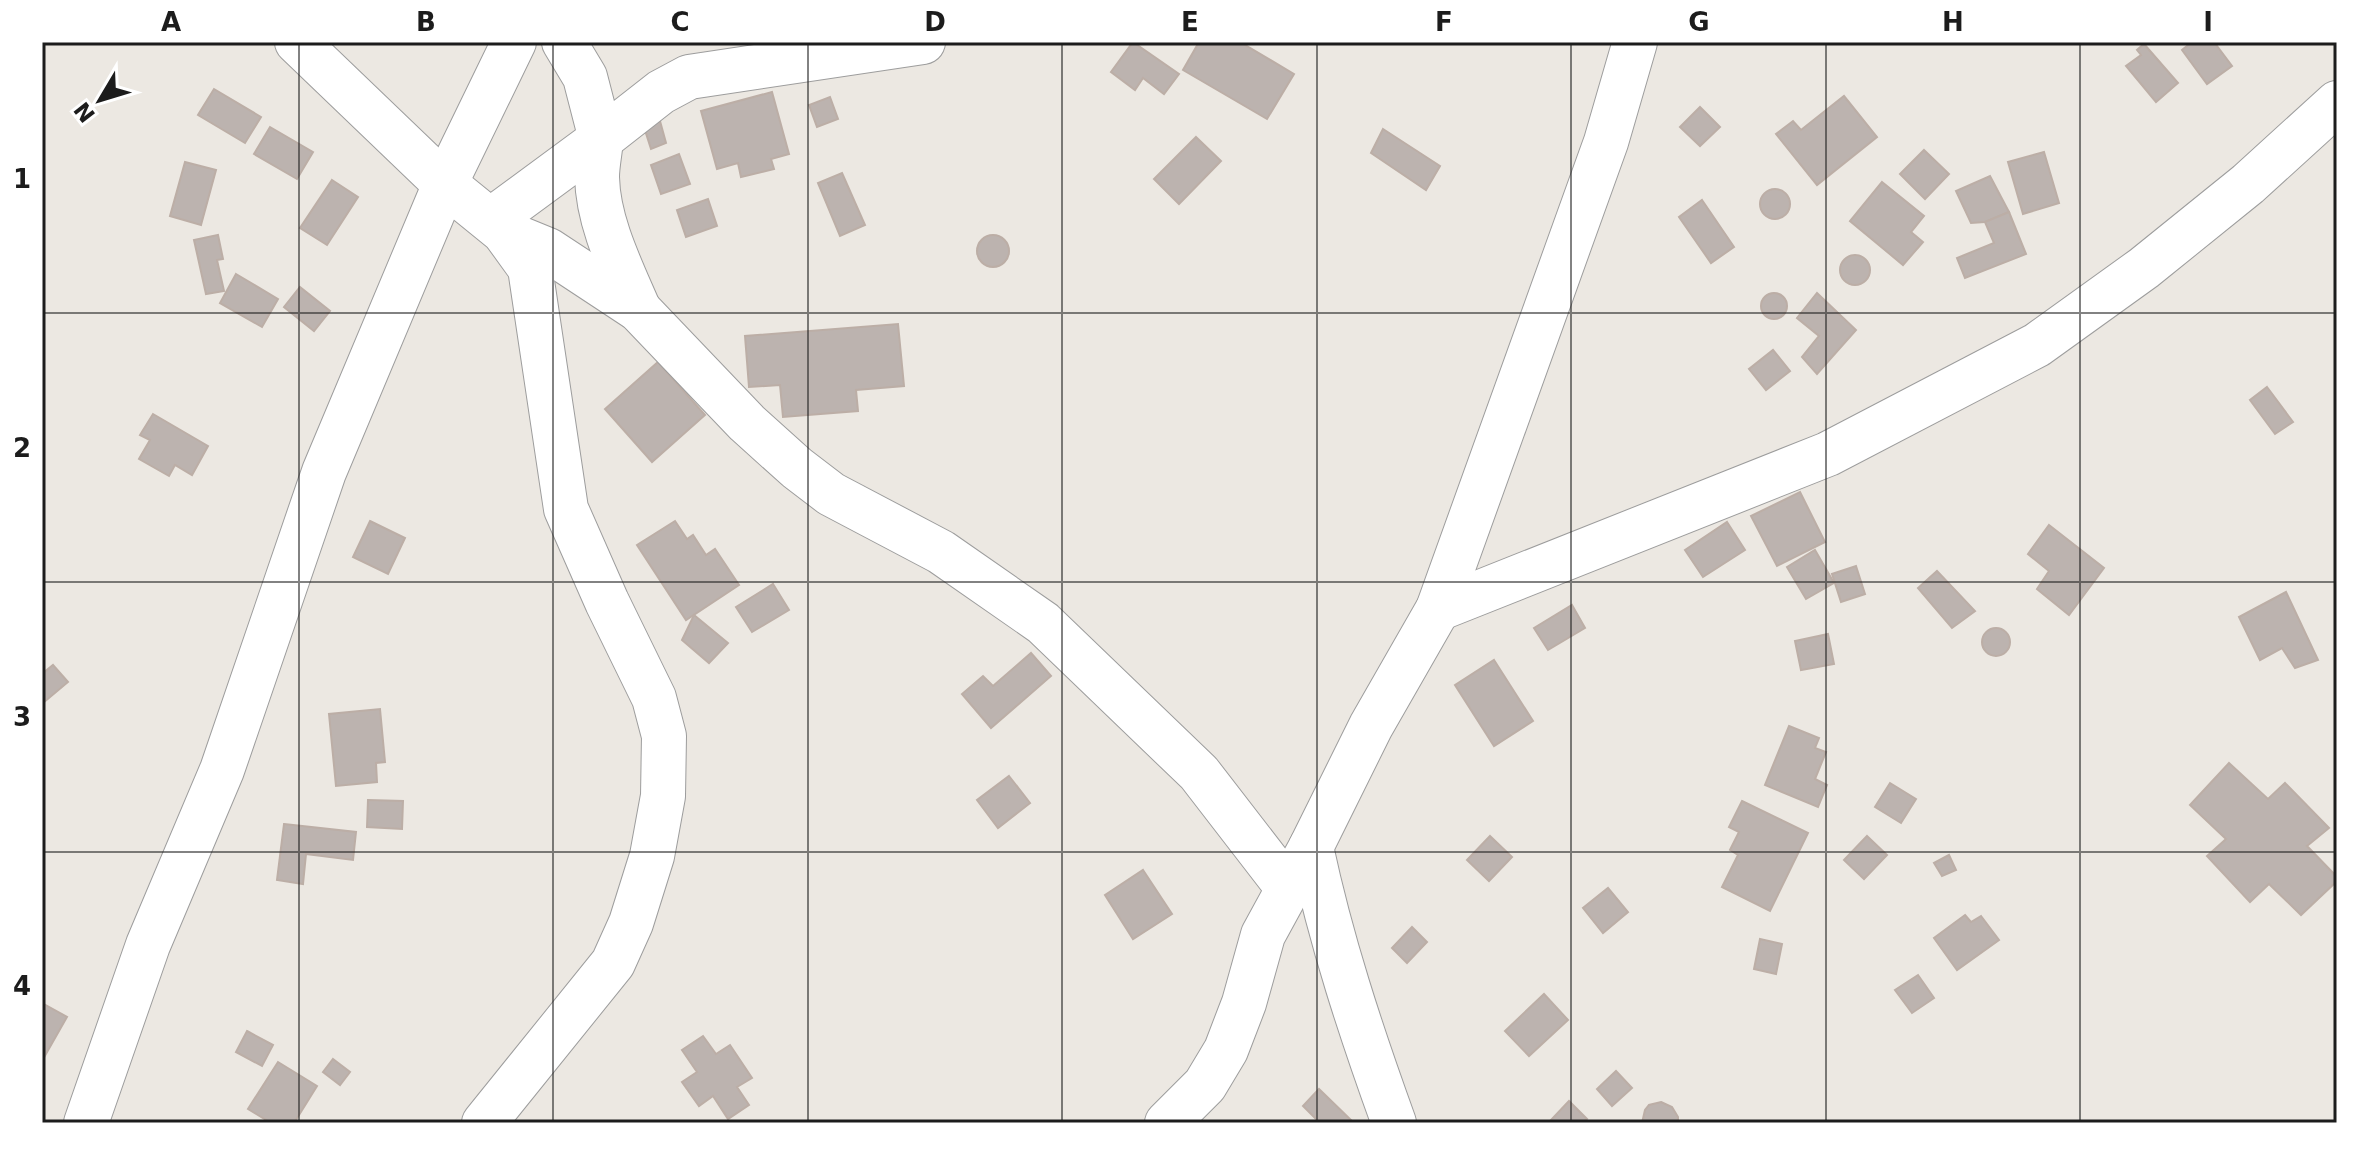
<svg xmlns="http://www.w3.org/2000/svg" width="2379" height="1165" font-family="'DejaVu Sans',sans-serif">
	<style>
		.building { fill: #bcb3af; stroke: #bcaea6; stroke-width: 2 }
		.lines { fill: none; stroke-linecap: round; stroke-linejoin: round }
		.minor-casing { stroke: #9d9d9d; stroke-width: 46 }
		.minor { stroke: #fff; stroke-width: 44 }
		.grid { fill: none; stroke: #1c1c1c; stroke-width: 2; stroke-opacity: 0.55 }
		.neatline { fill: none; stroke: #1c1c1c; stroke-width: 3 }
		.grid-label { font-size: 26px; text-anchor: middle; font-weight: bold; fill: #1c1c1c }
	</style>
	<rect width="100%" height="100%" fill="#ece8e2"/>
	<g class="building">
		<polygon points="1133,42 1179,74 1164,94 1143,78 1135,90 1111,72"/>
		<polygon points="1199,42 1240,42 1294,74 1267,119 1183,70"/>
		<polygon points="2192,42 2214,42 2232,66 2207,84 2182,50"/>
		<polygon points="2144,44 2178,83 2156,102 2126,66 2141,55 2137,50"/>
		<polygon points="214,89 261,117 245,143 198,115"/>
		<polygon points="772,92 789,154 771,159 774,169 741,177 738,163 717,169 701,111"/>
		<polygon points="1844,96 1877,137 1817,185 1776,134 1793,121 1801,130"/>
		<polygon points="830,97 838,119 817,127 809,105"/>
		<polygon points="1700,107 1720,127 1700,146 1680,127"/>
		<polygon points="660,121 666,143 651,149 644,127"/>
		<polygon points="270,127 313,152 297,179 254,154"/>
		<polygon points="1383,129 1440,166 1426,190 1371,153"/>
		<polygon points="1196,137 1221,161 1179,204 1154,179"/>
		<polygon points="1924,150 1949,174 1925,199 1900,174"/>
		<polygon points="2044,152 2059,203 2023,214 2008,162"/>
		<polygon points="679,154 690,184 661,194 651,165"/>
		<polygon points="185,162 216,170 201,225 170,216"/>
		<polygon points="842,173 865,225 840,236 818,183"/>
		<polygon points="1990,176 2009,212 1985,222 1971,223 1956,191"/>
		<polygon points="332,180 358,197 327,245 300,228"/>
		<polygon points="1882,182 1924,216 1911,232 1923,242 1903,265 1850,221"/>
		<circle cx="1775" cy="204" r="15"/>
		<polygon points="708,199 717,226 686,237 677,210"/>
		<polygon points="1702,200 1734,247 1711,263 1679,217"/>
		<polygon points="2009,212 2026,254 1965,278 1957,258 1994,243 1985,222"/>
		<circle cx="993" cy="251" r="16"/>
		<polygon points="218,235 223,259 217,260 224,291 206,294 194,240"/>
		<circle cx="1855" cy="270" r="15"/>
		<polygon points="236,274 278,299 262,327 220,303"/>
		<polygon points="300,287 330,311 314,331 284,307"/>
		<circle cx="1774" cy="306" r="13"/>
		<polygon points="1817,293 1856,330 1817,374 1802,357 1819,336 1797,318"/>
		<polygon points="898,324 904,386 856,390 858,411 783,417 780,385 749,387 745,336"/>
		<polygon points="1773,350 1790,371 1766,390 1749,369"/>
		<polygon points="658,362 705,415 652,462 605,409"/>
		<polygon points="2267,387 2293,422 2275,434 2250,400"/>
		<polygon points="153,414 208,446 192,475 175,465 169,476 139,459 150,440 140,435"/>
		<polygon points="1800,492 1825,542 1777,566 1751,516"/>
		<polygon points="370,521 405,538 388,574 353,557"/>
		<polygon points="675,521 687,539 693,535 706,555 715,549 739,585 686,620 637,545"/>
		<polygon points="1727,522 1745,550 1703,577 1685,550"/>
		<polygon points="2049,525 2104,568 2069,615 2037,589 2049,571 2028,554"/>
		<polygon points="1815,550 1834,583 1806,599 1787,567"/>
		<polygon points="1856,566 1865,594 1841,602 1832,574"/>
		<polygon points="1937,571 1975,611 1952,628 1918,588"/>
		<polygon points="773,584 789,610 752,632 736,607"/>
		<polygon points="2286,592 2318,660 2295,668 2282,648 2260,660 2239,617"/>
		<polygon points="1572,605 1585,628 1548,650 1534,628"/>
		<polygon points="694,615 728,643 709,663 682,640"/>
		<circle cx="1996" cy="642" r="14"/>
		<polygon points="1828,634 1834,664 1801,670 1795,641"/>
		<polygon points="1031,653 1051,676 991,728 962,694 983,676 993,686"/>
		<polygon points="1494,660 1533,721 1494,746 1455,685"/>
		<polygon points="53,665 68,682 43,703 42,674"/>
		<polygon points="380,709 385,762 376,763 377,782 336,786 329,714"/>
		<polygon points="1789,726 1819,738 1815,748 1826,752 1815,779 1827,785 1818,807 1765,785"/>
		<polygon points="2229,763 2268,799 2285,783 2329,828 2307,846 2337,877 2337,881 2301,915 2269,884 2250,902 2207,856 2226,839 2190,805"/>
		<polygon points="1009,776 1030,803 998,828 977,800"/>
		<polygon points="1890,783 1916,799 1901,823 1875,807"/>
		<polygon points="368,800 403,801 402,829 367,827"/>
		<polygon points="1742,801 1808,833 1770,911 1722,887 1738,855 1730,850 1739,832 1729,827"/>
		<polygon points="284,824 356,832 353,860 306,854 303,884 277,880"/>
		<polygon points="1490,836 1512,857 1489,881 1467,860"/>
		<polygon points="1867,836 1887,855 1864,879 1844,860"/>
		<polygon points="1949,855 1956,870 1942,876 1934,863"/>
		<polygon points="1143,870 1172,914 1133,939 1105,895"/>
		<polygon points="1608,888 1628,912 1603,933 1583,908"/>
		<polygon points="1965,915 1971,922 1981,916 1999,940 1957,970 1934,938"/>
		<polygon points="1412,927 1427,942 1407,963 1392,948"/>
		<polygon points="1760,939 1782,944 1776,974 1754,969"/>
		<polygon points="1918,975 1934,998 1912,1013 1895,990"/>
		<polygon points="1544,994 1568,1020 1529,1056 1505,1031"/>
		<polygon points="42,1003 67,1017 42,1061"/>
		<polygon points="247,1031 273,1045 262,1066 236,1052"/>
		<polygon points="703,1036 716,1054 730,1045 752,1078 737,1087 749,1105 728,1119 713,1096 699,1106 682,1082 697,1072 682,1050"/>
		<polygon points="333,1059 350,1072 340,1085 323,1072"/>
		<polygon points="278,1062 317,1086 294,1123 271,1123 248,1109"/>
		<polygon points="1616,1071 1632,1088 1612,1106 1597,1089"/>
		<polygon points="1319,1089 1353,1122 1352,1123 1320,1123 1303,1106"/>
		<polygon points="1569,1101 1587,1119 1582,1123 1553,1123 1550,1121"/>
		<polygon points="1661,1102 1672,1107 1678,1117 1678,1123 1642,1123 1645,1110 1649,1105"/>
	</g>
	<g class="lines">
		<g class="minor-casing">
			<g id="minor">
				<polyline points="297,42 445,184 504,232 530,268 566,509 607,602 654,698 664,736 663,796 652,856 631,923 613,963 484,1123"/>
				<polyline points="564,42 585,77 601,139 661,92 689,77 923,42"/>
				<path d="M601 139C600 152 597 165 597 177 598 223 621 268 639 310"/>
				<polyline points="491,220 601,139"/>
				<polyline points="504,232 548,250 639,310 747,423 797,468 831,494 941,552 1043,623 1199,773 1287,887"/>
				<polyline points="1438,609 1828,454 2037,345 2144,268 2248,184 2337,103"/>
				<path d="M1311 847C1331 941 1361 1032 1394 1123"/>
				<polyline points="86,1123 148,945 222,770 324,472 445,184 514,42"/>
				<polyline points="1167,1123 1205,1085 1226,1050 1244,1003 1263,935 1311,847 1371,726 1438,609 1606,142 1635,42"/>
			</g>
		</g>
		<use href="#minor" class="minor"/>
	</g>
	<path class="grid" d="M299 42V1123M553 42V1123M808 42V1123M1062 42V1123M1317 42V1123M1571 42V1123M1826 42V1123M2080 42V1123M42 313H2337M42 582H2337M42 852H2337"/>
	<rect width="2379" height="1165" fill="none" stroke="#ffffff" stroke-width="88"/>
	<g transform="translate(100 100) rotate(232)" stroke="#ffffff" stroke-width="6" paint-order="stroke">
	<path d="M0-6L14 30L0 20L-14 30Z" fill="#1c1c1c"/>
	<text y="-12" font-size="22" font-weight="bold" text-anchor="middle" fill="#1c1c1c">N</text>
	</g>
	<rect x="44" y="44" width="2291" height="1077" class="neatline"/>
	<g class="grid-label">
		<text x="171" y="31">A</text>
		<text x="426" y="31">B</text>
		<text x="680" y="31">C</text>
		<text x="935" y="31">D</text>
		<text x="1190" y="31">E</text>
		<text x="1444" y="31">F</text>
		<text x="1699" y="31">G</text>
		<text x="1953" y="31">H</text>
		<text x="2208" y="31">I</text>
		<text x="22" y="188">1</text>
		<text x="22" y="457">2</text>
		<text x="22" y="726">3</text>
		<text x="22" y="995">4</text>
	</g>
</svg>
